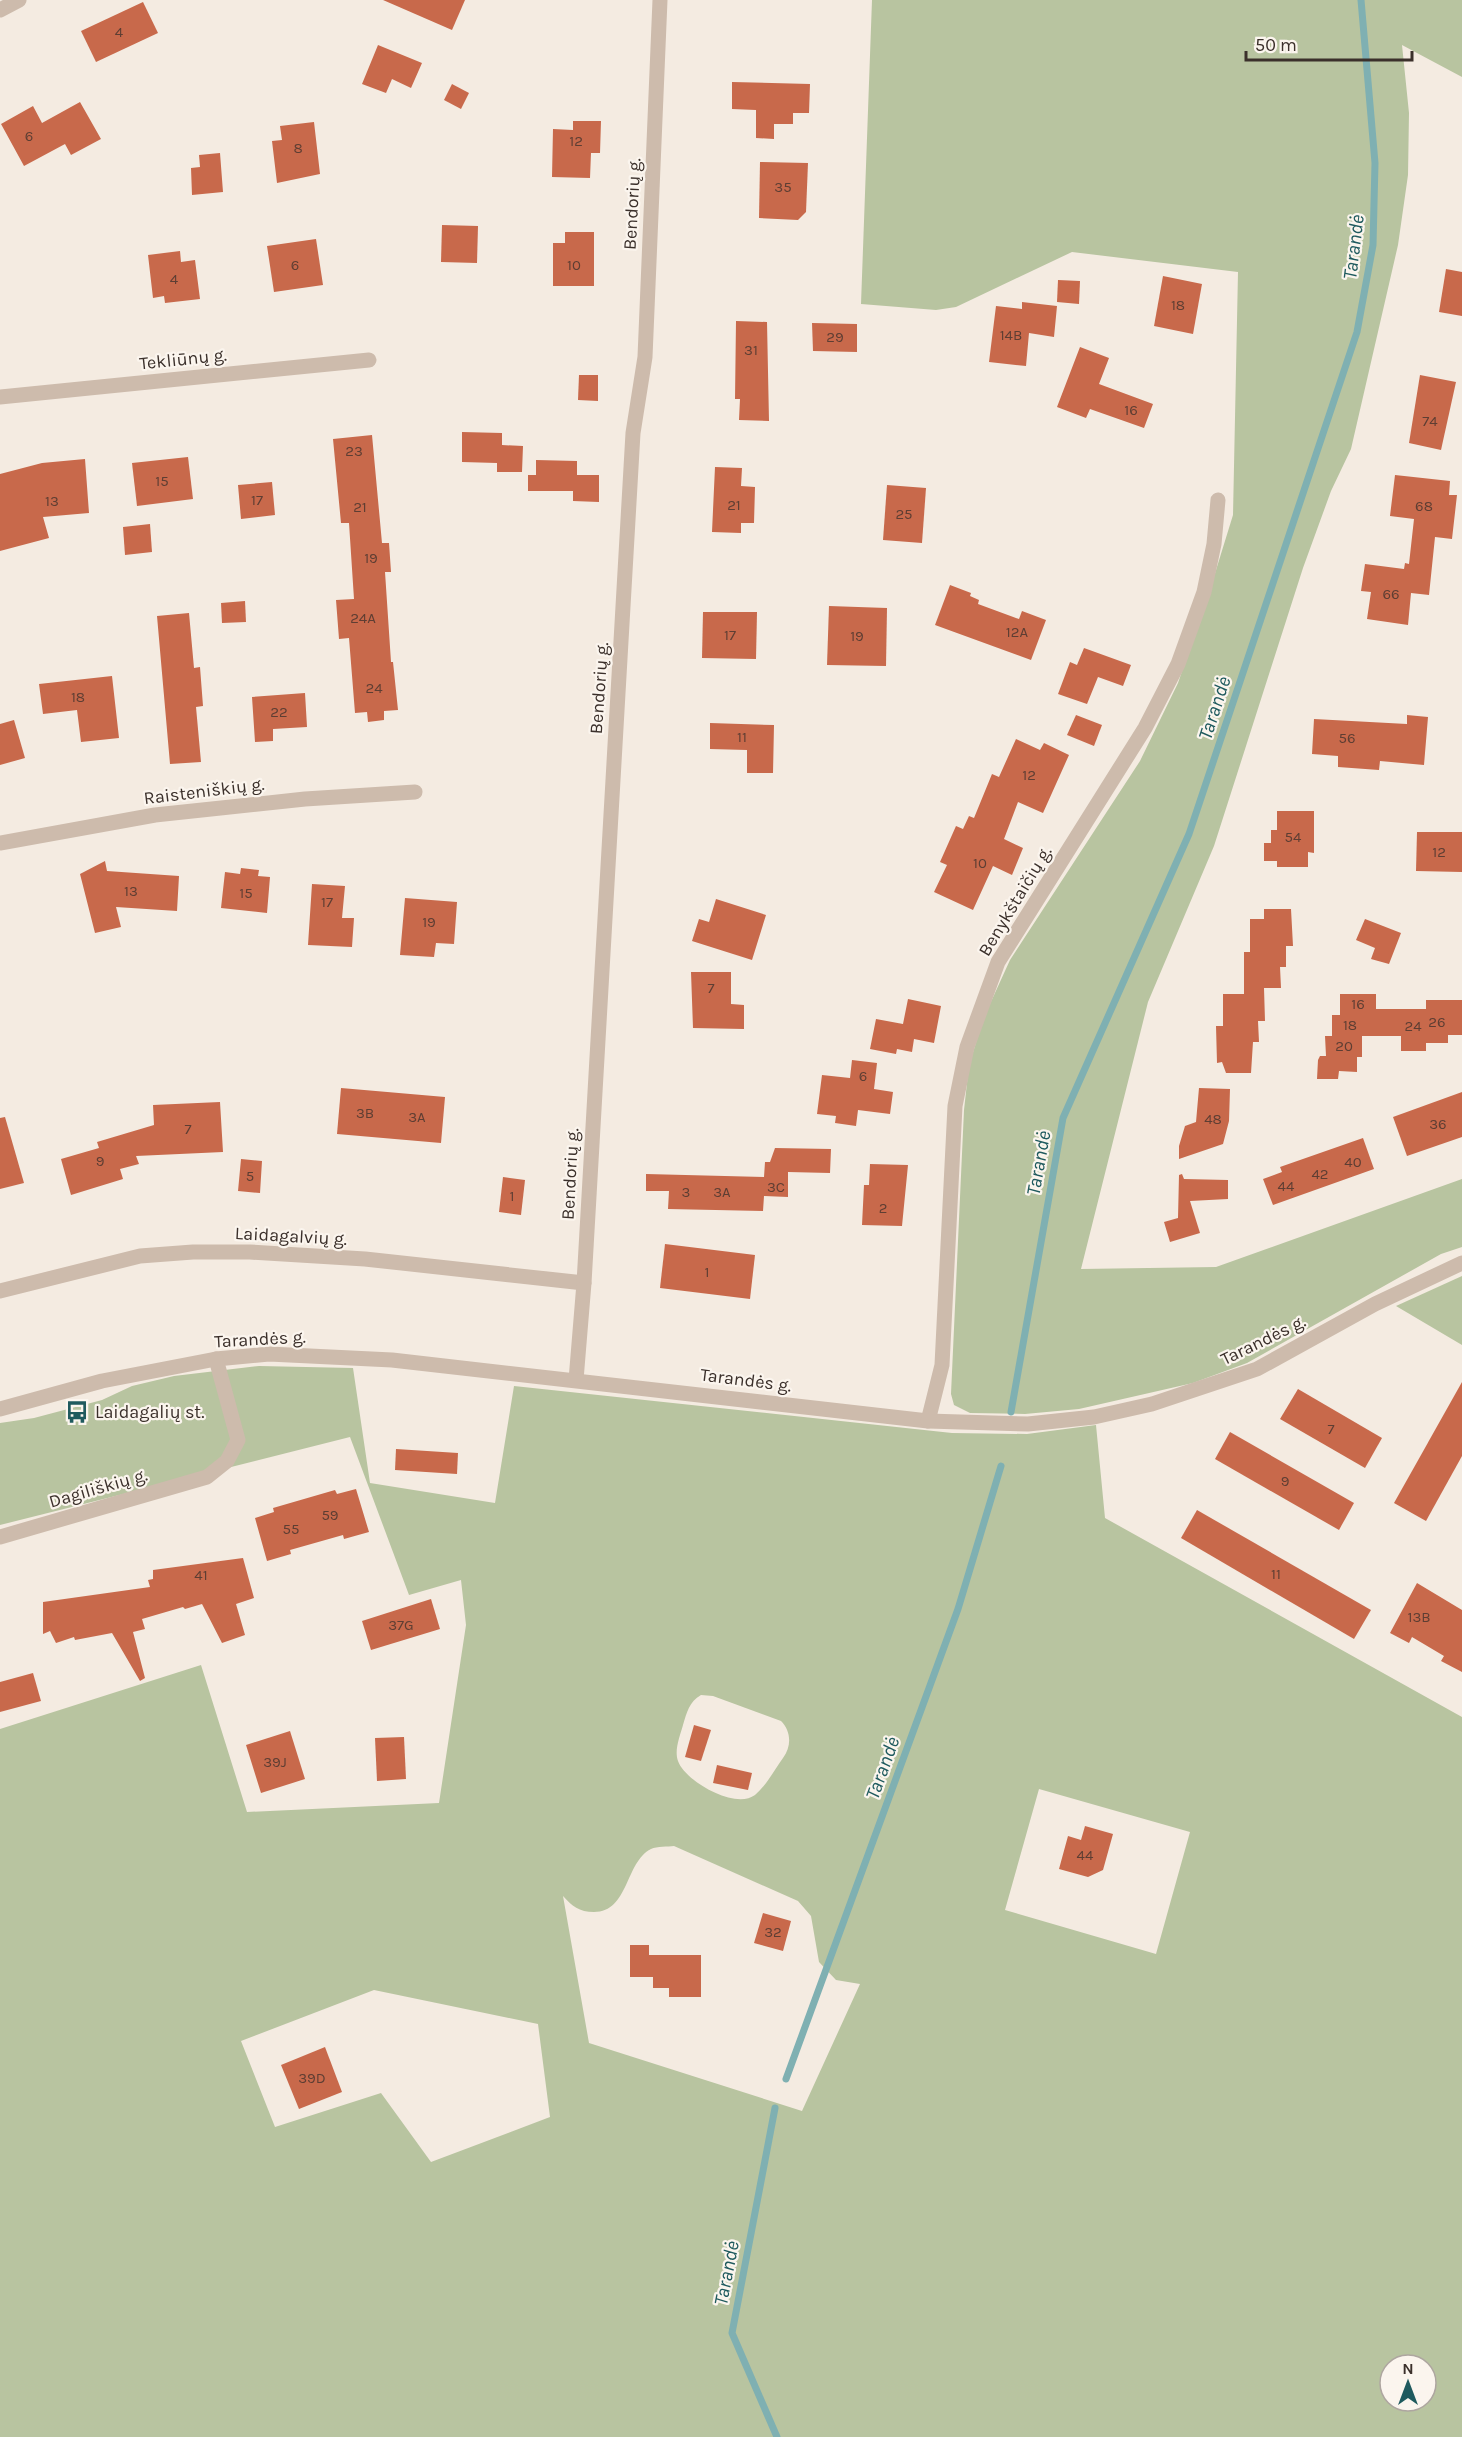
<svg xmlns="http://www.w3.org/2000/svg" width="1462" height="2437" font-family="Karla,sans-serif">
	<style>
		.green { fill: #b8c4a0; fill-rule: evenodd }
		.lines { fill: none; stroke-linecap: round; stroke-linejoin: round }
		.stream { stroke: #7fb0b2; stroke-width: 7 }
		.building { fill: #c8694b }
		.street { stroke: #cdbbac; stroke-width: 15 }
		.labels { text-anchor: middle; stroke-width: 4.5; stroke-linejoin: round; paint-order: stroke }
		.number-label { font-size: 15px; fill: #5e3e33 }
		.street-label { font-size: 18px; fill: #3b302b; stroke: #fbf5ee }
		.poi-label { font-size: 18px; fill: #3b302b; stroke: #fbf5ee; text-anchor: start }
		.water-label { font-size: 20px; font-style: italic; fill: #1f5a5e; stroke: #fbf5ee }
	</style>
	<rect width="100%" height="100%" fill="#f4ebe1"/>
	<g class="green">
		<polygon points="872,0 1462,0 1462,77 1402,45 1409,113 1408,175 1398,245 1351,449 1331,491 1303,568 1214,846 1148,1002 1081,1269 1216,1267 1462,1179 1462,1247 1441,1254 1247,1363 1193,1383 1079,1409 1025,1414 970,1413 954,1405 951,1394 964,1110 969,1065 984,1017 1010,960 1140,761 1178,683 1212,583 1233,515 1238,272 1072,252 956,307 936,310 861,304"/>
		<polygon points="1462,1276 1462,1345 1396,1306"/>
		<path d="M259 1366 353 1368 370 1483 495 1503 514 1386 952 1433 1027 1434 1096 1425 1105 1518 1462 1717V2437H0V1729L201 1665 247 1812 439 1803 466 1625 461 1580 409 1595 350 1437 0 1525V1423L34 1418 102 1400 132 1386 174 1376ZM701 1695 713 1696 781 1721C791 1731 792 1746 783 1758 775 1769 766 1786 755 1795 735 1810 685 1781 678 1761 674 1750 680 1736 683 1725 687 1712 689 1702 701 1695ZM1039 1789 1190 1832 1156 1954 1005 1910ZM674 1846 798 1901 811 1916 819 1962 836 1980 860 1984 802 2111 589 2043 563 1896C572 1906 579 1912 594 1912 629 1912 625 1862 651 1849 657 1846 668 1847 674 1846ZM374 1990 538 2024 550 2117 431 2162 381 2093 275 2127 241 2041ZM1390 2365H1426V2401H1390Z"/>
	</g>
	<g class="lines">
		<g class="stream">
			<polyline points="1011,1412 1063,1118 1189,834 1357,332 1373,245 1375,163 1361,0"/>
			<polyline points="786,2079 958,1609 1001,1466"/>
			<polyline points="775,2108 732,2333 777,2437"/>
		</g>
	</g>
	<g class="building">
		<polygon points="383,0 465,0 452,30"/>
		<polygon points="143,2 158,33 96,62 81,31"/>
		<polygon points="378,45 422,63 411,88 392,79 386,93 362,84"/>
		<polygon points="732,82 810,84 809,113 793,113 793,124 774,124 774,139 756,138 756,110 732,109"/>
		<polygon points="452,84 469,93 461,109 444,100"/>
		<polygon points="80,102 101,139 71,155 65,144 24,166 1,124 33,106 42,123"/>
		<polygon points="573,121 601,121 600,153 591,153 590,178 552,177 553,129 573,130"/>
		<polygon points="314,122 320,174 277,183 272,141 282,140 280,126"/>
		<polygon points="220,153 223,192 192,195 191,168 200,167 199,155"/>
		<polygon points="760,162 808,163 806,212 798,220 759,218"/>
		<polygon points="442,225 478,226 477,263 441,262"/>
		<polygon points="565,232 594,232 594,286 553,286 553,243 565,243"/>
		<polygon points="316,239 323,285 274,292 267,246"/>
		<polygon points="180,251 181,262 195,260 200,299 165,303 164,296 153,298 148,255"/>
		<polygon points="1446,269 1462,272 1462,316 1439,312"/>
		<polygon points="1163,276 1202,284 1193,334 1154,326"/>
		<polygon points="1058,280 1080,281 1079,304 1057,302"/>
		<polygon points="1022,302 1057,306 1054,337 1029,333 1026,366 989,362 996,306 1022,309"/>
		<polygon points="736,321 767,322 769,421 739,420 740,399 735,399"/>
		<polygon points="812,323 857,324 857,352 813,351"/>
		<polygon points="1080,347 1109,358 1099,384 1153,404 1144,428 1090,409 1086,418 1057,407"/>
		<polygon points="579,375 598,375 598,401 578,400"/>
		<polygon points="1420,375 1456,382 1441,450 1409,443"/>
		<polygon points="462,432 502,433 502,445 523,446 522,472 497,472 497,463 462,462"/>
		<polygon points="372,435 382,543 389,543 391,572 385,572 391,662 393,662 398,710 384,711 384,720 368,722 367,712 355,713 349,638 339,639 336,600 354,599 349,523 341,523 333,439"/>
		<polygon points="188,457 193,499 137,506 132,463"/>
		<polygon points="85,459 89,513 43,517 49,538 0,551 0,474 42,463"/>
		<polygon points="536,460 577,461 577,475 599,475 599,502 573,501 573,491 528,491 528,475 536,475"/>
		<polygon points="715,467 742,468 741,486 755,487 754,523 741,523 741,533 712,532"/>
		<polygon points="1395,475 1450,481 1449,495 1457,495 1452,539 1435,537 1429,595 1411,593 1408,625 1367,619 1371,592 1361,591 1365,564 1404,569 1405,563 1409,564 1414,519 1390,516"/>
		<polygon points="272,482 275,515 241,519 238,485"/>
		<polygon points="887,485 926,488 922,543 883,540"/>
		<polygon points="150,524 152,552 125,555 123,527"/>
		<polygon points="950,585 971,593 970,596 979,600 978,604 1019,619 1022,611 1046,620 1031,660 935,625"/>
		<polygon points="245,601 246,622 222,623 221,603"/>
		<polygon points="829,606 887,608 886,666 827,665"/>
		<polygon points="703,612 757,612 756,659 702,658"/>
		<polygon points="189,613 194,668 200,667 203,706 196,707 201,762 170,764 157,616"/>
		<polygon points="1084,648 1131,665 1123,686 1098,677 1087,704 1058,694 1070,662 1077,665"/>
		<polygon points="112,676 119,738 81,742 77,710 43,714 39,684"/>
		<polygon points="305,693 307,727 273,729 273,741 255,742 252,697"/>
		<polygon points="1076,715 1102,725 1094,746 1067,735"/>
		<polygon points="1407,715 1428,717 1424,765 1380,761 1379,770 1338,767 1338,756 1312,754 1314,719 1407,724"/>
		<polygon points="14,720 25,758 0,765 0,724"/>
		<polygon points="710,723 774,725 773,773 747,773 747,750 710,749"/>
		<polygon points="1016,739 1040,750 1044,743 1069,755 1043,813 1018,802 1004,839 1023,848 1012,875 993,866 973,910 934,892 947,865 940,862 956,826 963,829 969,816 974,818 992,774 999,777"/>
		<polygon points="1277,811 1314,811 1314,853 1308,852 1308,867 1277,867 1277,861 1264,861 1264,843 1271,843 1271,830 1277,830"/>
		<polygon points="1417,832 1462,832 1462,872 1416,871"/>
		<polygon points="105,861 107,871 179,876 177,911 116,907 121,927 95,933 80,874"/>
		<polygon points="241,868 259,870 258,876 270,877 267,913 221,908 225,872 240,874"/>
		<polygon points="312,884 345,886 342,918 354,918 352,947 308,945"/>
		<polygon points="405,898 457,902 454,944 436,943 434,957 400,955"/>
		<polygon points="716,899 766,915 752,960 692,941 699,919 709,922"/>
		<polygon points="1264,909 1291,909 1293,946 1286,946 1286,967 1280,967 1281,988 1264,988 1265,1021 1258,1021 1259,1042 1253,1042 1251,1073 1226,1073 1222,1062 1217,1063 1216,1026 1223,1026 1223,994 1244,994 1244,952 1250,952 1250,919 1264,919"/>
		<polygon points="1365,919 1401,933 1389,964 1371,959 1375,948 1356,940"/>
		<polygon points="691,972 731,972 731,1004 744,1005 744,1029 693,1028"/>
		<polygon points="1340,994 1376,994 1376,1009 1426,1009 1426,1000 1462,1000 1462,1035 1448,1035 1448,1043 1426,1043 1426,1051 1401,1051 1401,1036 1362,1036 1362,1057 1357,1057 1357,1072 1339,1071 1338,1079 1317,1079 1318,1060 1320,1056 1326,1056 1325,1036 1332,1036 1332,1015 1340,1015"/>
		<polygon points="908,999 941,1006 934,1043 914,1039 912,1052 897,1049 896,1054 870,1049 876,1019 903,1024"/>
		<polygon points="852,1060 877,1063 874,1089 893,1092 890,1114 858,1110 856,1126 835,1123 836,1116 817,1114 822,1075 850,1078"/>
		<polygon points="341,1088 445,1097 441,1143 337,1134"/>
		<polygon points="1199,1088 1230,1089 1229,1121 1223,1144 1179,1159 1179,1146 1185,1126 1196,1122"/>
		<polygon points="1462,1092 1462,1137 1407,1156 1393,1117"/>
		<polygon points="220,1102 223,1152 136,1156 139,1164 120,1169 123,1179 71,1195 61,1159 99,1148 97,1142 154,1125 153,1105"/>
		<polygon points="5,1117 24,1183 0,1189 0,1118"/>
		<polygon points="1363,1138 1374,1169 1273,1205 1263,1179 1282,1172 1280,1167"/>
		<polygon points="775,1148 831,1149 830,1173 788,1172 788,1197 764,1196 763,1211 668,1209 669,1191 646,1191 646,1174 764,1177 765,1162 770,1162"/>
		<polygon points="241,1159 262,1161 260,1193 238,1191"/>
		<polygon points="870,1164 908,1165 902,1226 862,1225 864,1185 869,1185"/>
		<polygon points="1182,1174 1184,1179 1228,1180 1228,1199 1190,1201 1200,1233 1170,1242 1164,1222 1178,1218 1179,1175"/>
		<polygon points="503,1177 525,1180 521,1215 499,1212"/>
		<polygon points="665,1244 755,1255 750,1299 660,1288"/>
		<polygon points="1462,1382 1462,1456 1426,1521 1394,1503"/>
		<polygon points="1298,1389 1382,1438 1365,1468 1280,1419"/>
		<polygon points="1230,1432 1354,1503 1339,1530 1215,1459"/>
		<polygon points="396,1449 458,1453 457,1474 395,1470"/>
		<polygon points="356,1489 369,1532 344,1539 343,1535 290,1550 291,1554 267,1561 255,1518 274,1512 273,1508 335,1490 337,1494"/>
		<polygon points="1197,1510 1371,1610 1354,1639 1181,1538"/>
		<polygon points="243,1558 254,1598 236,1604 245,1635 222,1643 202,1604 185,1609 183,1607 142,1619 145,1629 133,1632 145,1678 140,1681 112,1633 75,1640 74,1637 56,1643 50,1631 43,1634 43,1602 150,1587 148,1580 153,1579 153,1570"/>
		<polygon points="1417,1583 1462,1610 1462,1672 1441,1661 1444,1656 1412,1637 1409,1643 1390,1633"/>
		<polygon points="431,1599 440,1629 371,1650 362,1621"/>
		<polygon points="33,1673 41,1701 0,1712 0,1682"/>
		<polygon points="694,1725 711,1730 701,1761 685,1757"/>
		<polygon points="290,1731 305,1779 261,1793 246,1745"/>
		<polygon points="404,1737 406,1779 377,1781 375,1738"/>
		<polygon points="717,1765 752,1773 748,1790 713,1783"/>
		<polygon points="1085,1826 1113,1834 1103,1870 1088,1877 1059,1869 1068,1836 1081,1840"/>
		<polygon points="763,1913 791,1921 783,1951 754,1943"/>
		<polygon points="630,1945 649,1945 649,1955 701,1955 701,1997 669,1997 669,1988 653,1988 653,1977 630,1977"/>
		<polygon points="325,2047 342,2092 299,2109 281,2065"/>
	</g>
	<g class="lines">
		<g class="street">
			<polyline points="0,10 19,0"/>
			<polyline points="0,397 369,360"/>
			<polyline points="0,843 155,815 305,799 415,792"/>
			<polyline points="0,1291 140,1256 193,1252 250,1252 365,1259 584,1283"/>
			<polyline points="576,1380 584,1283 633,433 645,357 660,0"/>
			<polyline points="0,1409 102,1381 216,1359 269,1354 392,1360 928,1421 1028,1424 1094,1417 1152,1404 1257,1369 1375,1304 1462,1263"/>
			<polyline points="928,1421 942,1365 955,1106 967,1047 998,962 1145,728 1178,664 1204,592 1214,544 1218,500"/>
			<polyline points="0,1537 207,1477 227,1461 238,1440 216,1359"/>
		</g>
	</g>
	<defs>
		<g id="bus-bare" transform="scale(1.8)"><path d="M-5-6H5V4H4V6H2V4H-2V6H-4V4H-5ZM-3.5-4V0h7V-4ZM-3.5 1.2v1.5H-2V1.2ZM2 1.2v1.5H3.5V1.2Z" fill="#1f5a5e" stroke="#fbf5ee" stroke-width="2.5" paint-order="stroke"/></g>
	</defs>
	<g fill-rule="evenodd">
		<use href="#bus-bare" x="77" y="1412"/>
	</g>
	<g class="labels">
		<g class="number-label">
			<text x="119" y="37">4</text>
			<text x="29" y="141">6</text>
			<text x="576" y="146">12</text>
			<text x="298" y="153">8</text>
			<text x="783" y="192">35</text>
			<text x="295" y="270">6</text>
			<text x="574" y="270">10</text>
			<text x="174" y="284">4</text>
			<text x="1178" y="310">18</text>
			<text x="1011" y="340">14B</text>
			<text x="835" y="342">29</text>
			<text x="751" y="355">31</text>
			<text x="1131" y="415">16</text>
			<text x="1430" y="426">74</text>
			<text x="354" y="456">23</text>
			<text x="162" y="486">15</text>
			<text x="257" y="505">17</text>
			<text x="52" y="506">13</text>
			<text x="734" y="510">21</text>
			<text x="1424" y="511">68</text>
			<text x="360" y="512">21</text>
			<text x="904" y="519">25</text>
			<text x="371" y="563">19</text>
			<text x="1391" y="599">66</text>
			<text x="363" y="623">24A</text>
			<text x="1017" y="637">12A</text>
			<text x="730" y="640">17</text>
			<text x="857" y="641">19</text>
			<text x="374" y="693">24</text>
			<text x="78" y="702">18</text>
			<text x="279" y="717">22</text>
			<text x="742" y="742">11</text>
			<text x="1347" y="743">56</text>
			<text x="1029" y="780">12</text>
			<text x="1293" y="842">54</text>
			<text x="1439" y="857">12</text>
			<text x="980" y="868">10</text>
			<text x="131" y="896">13</text>
			<text x="246" y="898">15</text>
			<text x="327" y="907">17</text>
			<text x="429" y="927">19</text>
			<text x="711" y="993">7</text>
			<text x="1358" y="1009">16</text>
			<text x="1437" y="1027">26</text>
			<text x="1350" y="1030">18</text>
			<text x="1413" y="1031">24</text>
			<text x="1344" y="1051">20</text>
			<text x="863" y="1081">6</text>
			<text x="365" y="1118">3B</text>
			<text x="417" y="1122">3A</text>
			<text x="1213" y="1124">48</text>
			<text x="1438" y="1129">36</text>
			<text x="188" y="1134">7</text>
			<text x="100" y="1166">9</text>
			<text x="1353" y="1167">40</text>
			<text x="1320" y="1179">42</text>
			<text x="250" y="1181">5</text>
			<text x="1286" y="1191">44</text>
			<text x="776" y="1192">3C</text>
			<text x="686" y="1197">3</text>
			<text x="722" y="1197">3A</text>
			<text x="512" y="1201">1</text>
			<text x="883" y="1213">2</text>
			<text x="707" y="1277">1</text>
			<text x="1331" y="1434">7</text>
			<text x="1285" y="1486">9</text>
			<text x="330" y="1520">59</text>
			<text x="291" y="1534">55</text>
			<text x="1276" y="1579">11</text>
			<text x="201" y="1580">41</text>
			<text x="1419" y="1622">13B</text>
			<text x="401" y="1630">37G</text>
			<text x="275" y="1767">39J</text>
			<text x="1085" y="1860">44</text>
			<text x="773" y="1937">32</text>
			<text x="312" y="2083">39D</text>
		</g>
		<g class="street-label">
			<text transform="translate(632 204) rotate(-87)" y="6">Bendorių g.</text>
			<text transform="translate(183 359) rotate(-6)" y="6">Tekliūnų g.</text>
			<text transform="translate(599 688) rotate(-86)" y="6">Bendorių g.</text>
			<text transform="translate(204 791) rotate(-7)" y="6">Raisteniškių g.</text>
			<text transform="translate(1015 901) rotate(-59)" y="6">Benykštaičių g.</text>
			<text transform="translate(570 1174) rotate(-87)" y="6">Bendorių g.</text>
			<text transform="translate(291 1236) rotate(3)" y="6">Laidagalvių g.</text>
			<text transform="translate(260 1339) rotate(-3)" y="6">Tarandės g.</text>
			<text transform="translate(1263 1340) rotate(-26)" y="6">Tarandės g.</text>
			<text transform="translate(746 1380) rotate(7)" y="6">Tarandės g.</text>
			<text transform="translate(98 1488) rotate(-16)" y="6">Dagiliškių g.</text>
		</g>
		<g class="poi-label">
			<text x="95" y="1418">Laidagalių st.</text>
		</g>
		<g class="water-label">
			<text transform="translate(1353 247) rotate(-83)" y="7">Tarandė</text>
			<text transform="translate(1214 708) rotate(-72)" y="7">Tarandė</text>
			<text transform="translate(1038 1163) rotate(-80)" y="7">Tarandė</text>
			<text transform="translate(882 1768) rotate(-70)" y="7">Tarandė</text>
			<text transform="translate(726 2273) rotate(-79)" y="7">Tarandė</text>
		</g>
	</g>
	<g transform="translate(1408 2383)"><circle r="28" fill="#fbf5ee" stroke="#aea6a0" stroke-width="1.5"/>
	<path d="M0-4.5L10 22L0 15L-10 22Z" fill="#1f5a5e"/>
	<text y="-9" font-size="16" font-weight="bold" text-anchor="middle" fill="#3b302b">N</text>
	</g>
	<path d="M1246 51v9h166v-9" fill="none" stroke="#3b302b" stroke-width="3"/>
	<text x="1255" y="51" font-size="18" fill="#3b302b" stroke="#fbf5ee" stroke-width="4.5" paint-order="stroke">50 m</text>
</svg>
